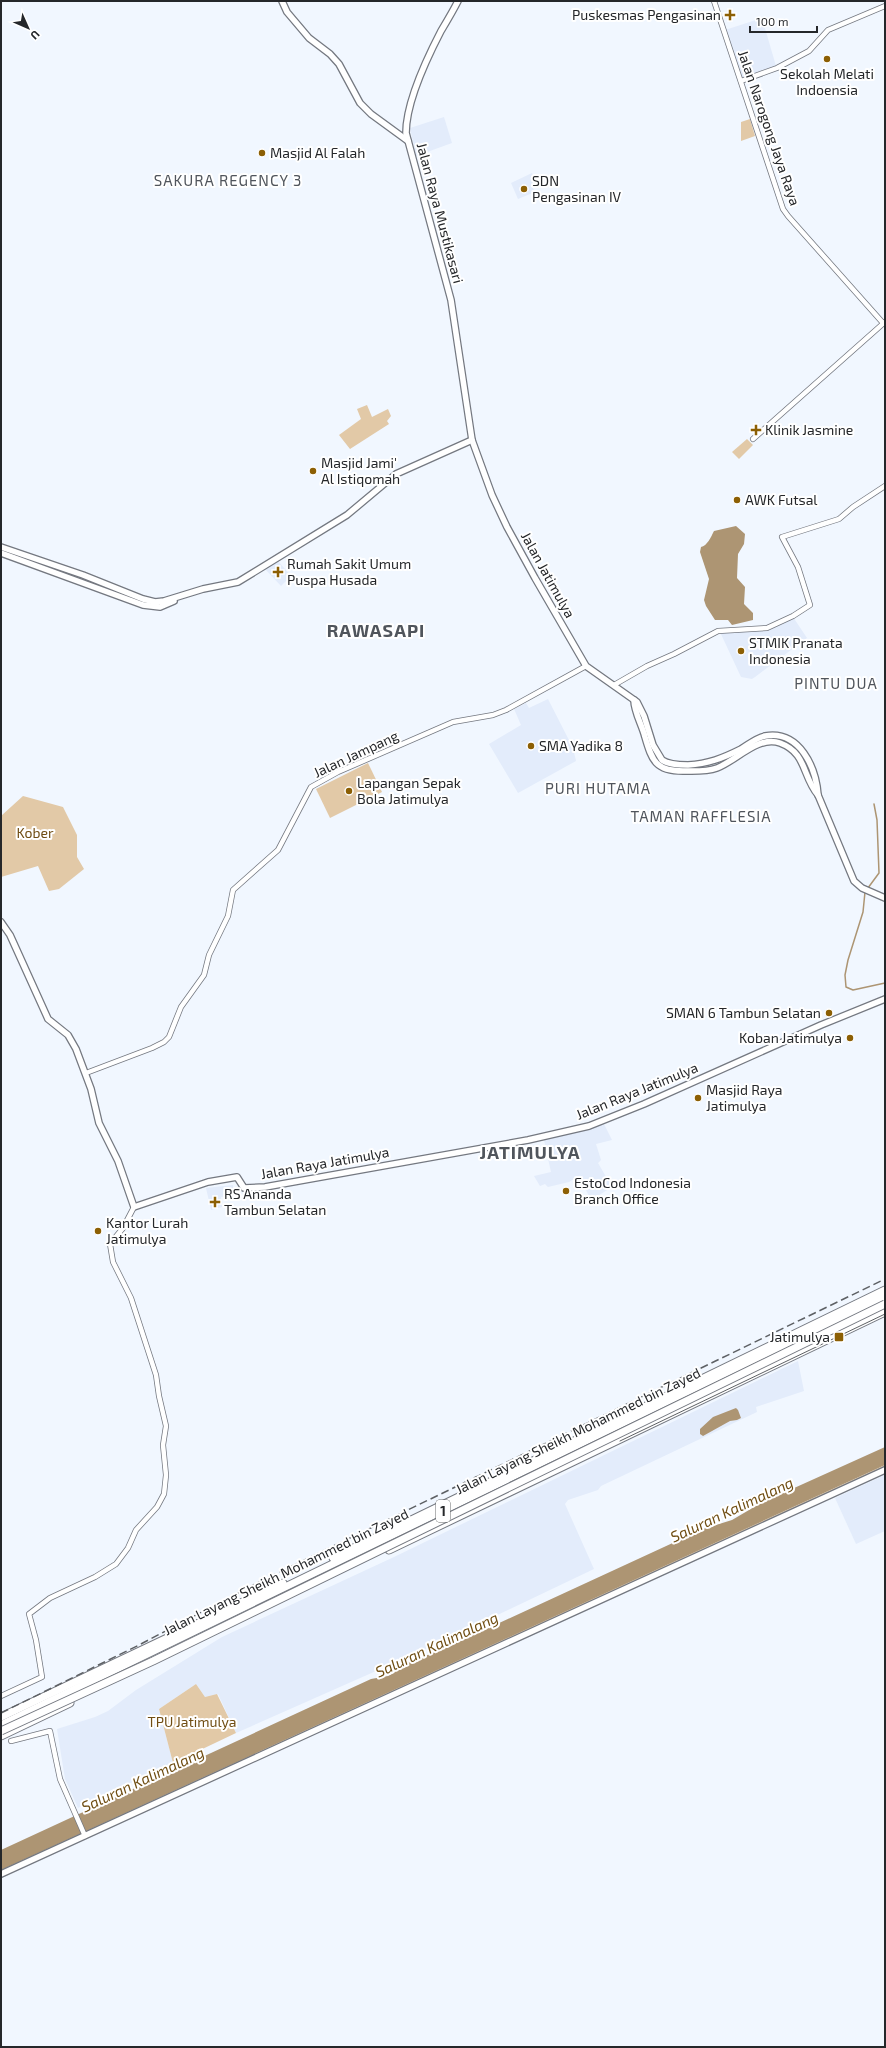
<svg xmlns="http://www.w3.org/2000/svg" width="886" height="2048" font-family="'Exo 2',sans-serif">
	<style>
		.built { fill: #e3ecfb }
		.green { fill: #e2c9a7 }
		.water { fill: #ad9573 }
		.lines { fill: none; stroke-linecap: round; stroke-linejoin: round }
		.stream { stroke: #ad9573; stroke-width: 1.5 }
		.minor-casing { stroke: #747880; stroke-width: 6 }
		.major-casing { stroke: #747880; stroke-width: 8 }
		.highway-casing { stroke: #747880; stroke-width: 9 }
		.minor { stroke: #fff; stroke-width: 4.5 }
		.major { stroke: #fff; stroke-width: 5.5 }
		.highway { stroke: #fff; stroke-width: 7 }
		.tram { stroke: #5d6064; stroke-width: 1 }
		.rail { stroke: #5d6064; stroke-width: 1.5; stroke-dasharray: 8 4; stroke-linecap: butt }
		.highway-bridge-casing { stroke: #747880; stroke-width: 9; stroke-linecap: butt }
		.highway-bridge { stroke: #fff; stroke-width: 7 }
		.poi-dot { fill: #8c5f04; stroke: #fff; stroke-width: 1.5 }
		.labels { text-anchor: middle; stroke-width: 4; stroke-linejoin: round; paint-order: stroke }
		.shield { fill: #fff; stroke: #66686a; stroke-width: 1 }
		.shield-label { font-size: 13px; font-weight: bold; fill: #25272a }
		.poi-label { font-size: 14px; fill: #25272a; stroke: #fff; text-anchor: start }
		.street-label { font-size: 14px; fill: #25272a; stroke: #fff }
		.park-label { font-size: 14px; fill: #704d13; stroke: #fff }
		.neighbourhood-label { font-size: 15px; letter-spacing: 1px; fill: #50555c; stroke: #fff }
		.water-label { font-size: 15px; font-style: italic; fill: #6f4d12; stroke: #fff }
		.district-label { font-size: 18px; font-weight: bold; letter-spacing: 1px; fill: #50555c; stroke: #fff }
	</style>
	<rect width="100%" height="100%" fill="#f1f7ff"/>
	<g class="built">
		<polygon points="762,18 776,66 742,79 725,30"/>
		<polygon points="444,117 452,143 416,156 410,128"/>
		<polygon points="532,173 538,184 532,186 535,192 518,199 511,183"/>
		<polygon points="278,561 291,576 281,586 265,569"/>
		<polygon points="793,617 807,638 755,677 752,679 741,677 720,632 765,629"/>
		<polygon points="548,699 573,748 576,761 518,793 489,744 521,725 514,709 526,703 529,708"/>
		<polygon points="604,1124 612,1140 596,1144 601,1160 598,1163 612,1187 591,1200 579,1176 569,1182 548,1187 545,1184 540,1186 534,1176 551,1172 544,1140"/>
		<polygon points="233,1185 234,1195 221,1197 222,1207 211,1210 206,1188"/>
		<polygon points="798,1361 804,1391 756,1407 757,1412 601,1486 598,1490 568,1500 565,1504 594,1569 428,1648 236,1733 218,1694 205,1697 196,1684 159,1709 173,1763 78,1808 65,1779 57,1729 95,1717 108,1711 136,1690 222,1637 394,1557"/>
		<polygon points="885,1475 885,1531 856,1544 835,1498"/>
	</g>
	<g class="green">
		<polygon points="750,119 755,136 741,141 741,122"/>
		<polygon points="367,405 372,417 388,409 391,416 387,421 389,424 350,449 339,435 361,419 357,409"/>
		<polygon points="747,439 753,445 739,459 732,452"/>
		<polygon points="368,763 382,792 330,818 316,789"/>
		<polygon points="23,796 63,807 77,835 77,857 84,869 59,889 49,891 38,866 1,877 1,816"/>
		<polygon points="885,1465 885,1470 82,1835 1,1874 1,1870 83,1832"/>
		<polygon points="196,1684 205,1697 217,1694 236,1733 173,1763 159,1709"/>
	</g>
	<g class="water">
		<path d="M736 526 745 534 744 544 738 554 737 578 745 587 744 604 753 613V620L732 625 728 620H715L706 606 704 600 709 579 700 552 701 547C707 546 711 537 714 531Z"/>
		<polygon points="736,1408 738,1410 741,1418 737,1420 730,1421 703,1436 700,1434 700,1429 713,1417"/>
		<polygon points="885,1447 885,1465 1,1870 1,1850 371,1679 388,1676 394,1673 400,1666 445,1648 703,1529 732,1520 761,1503"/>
	</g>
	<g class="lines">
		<polyline class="stream" points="874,804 877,820 879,873 865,892 863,912 848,960 845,975 846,987 853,990 885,983"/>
		<g class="minor-casing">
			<g id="minor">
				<polyline points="714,1 783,209 788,216 883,323"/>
				<polyline points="741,81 777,68 809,51 828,30 885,6"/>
				<polyline points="753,439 885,322"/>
				<polyline points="614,685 647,666 674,654 718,631 767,628 793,616 810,605 798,567 782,537 839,519 853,507 885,486"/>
				<polyline points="86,1073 152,1048 164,1042 169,1037 181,1007 204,975 209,955 228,916 233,890 278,850 311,787 338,772 453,722 493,715 506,710 586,666"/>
				<polyline points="1,1696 42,1677 36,1640 29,1614 50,1598 95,1577 116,1564 128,1548 136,1530 157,1507 164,1494 166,1475 163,1445 166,1426 159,1396 156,1375 131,1298 113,1262 110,1244 123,1228 134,1207"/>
				<polyline points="11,1741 50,1731 60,1779 85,1836"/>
			</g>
		</g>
		<g class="major-casing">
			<g id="major">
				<polyline points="282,1 287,12 309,38 330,54 339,64 360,103 371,114 408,141"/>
				<path d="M458 1C453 11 447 21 441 31 427 58 406 103 406 133L451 300 472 440 492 495 507 527 535 578 586 666 637 702 644 716 653 745 662 760C669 765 680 765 688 765 708 764 723 758 741 749 749 744 756 738 765 736 800 730 816 768 818 795"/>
				<polyline points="1,547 83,575 143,599 155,602 164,601 203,589 238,582 347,515 396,474 472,440"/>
				<polyline points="1,553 143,605 160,607 174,601"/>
				<path d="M634 700C634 712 642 725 645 737 652 761 656 771 683 771 694 771 706 772 717 768 736 761 758 735 780 743 807 753 802 776 818 795L854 881 862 888 885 898"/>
				<polyline points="1,922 10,935 48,1019 68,1035 76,1049 91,1089 99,1123 118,1161 134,1207 208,1182 237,1177 244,1188 265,1187 528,1140 589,1126 644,1104 821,1025 885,999"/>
				<polyline points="1,1874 885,1470"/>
			</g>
		</g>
		<g class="highway-casing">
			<g id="highway">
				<polyline points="389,1550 885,1312"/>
				<polyline points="333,1558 885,1290"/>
				<polyline points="1,1717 283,1583"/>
				<polyline points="1,1725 885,1296"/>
				<polyline points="1,1736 70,1703"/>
			</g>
		</g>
		<use href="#minor" class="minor"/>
		<use href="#major" class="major"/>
		<use href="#highway" class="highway"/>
		<polyline class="tram" points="620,1441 885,1314"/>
		<polyline class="rail" points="1,1713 139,1645 259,1582 885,1279"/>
		<g class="highway-bridge-casing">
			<polyline id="highway-bridge" points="1,1731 153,1661 885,1304"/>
		</g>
		<use href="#highway-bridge" class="highway-bridge"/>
	</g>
	<g class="poi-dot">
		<path d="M728 9h4v4h4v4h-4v4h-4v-4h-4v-4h4z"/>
		<circle cx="827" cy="59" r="4"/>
		<circle cx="262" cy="153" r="4"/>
		<circle cx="524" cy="189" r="4"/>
		<path d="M754 424h4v4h4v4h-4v4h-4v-4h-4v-4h4z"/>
		<circle cx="313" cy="471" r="4"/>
		<circle cx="737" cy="500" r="4"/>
		<path d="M276 566h4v4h4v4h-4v4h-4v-4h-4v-4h4z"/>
		<circle cx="741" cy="651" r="4"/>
		<circle cx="531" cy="746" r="4"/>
		<circle cx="349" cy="791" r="4"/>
		<circle cx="829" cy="1013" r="4"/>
		<circle cx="850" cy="1038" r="4"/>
		<circle cx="698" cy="1098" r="4"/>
		<circle cx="566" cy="1191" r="4"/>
		<path d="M213 1196h4v4h4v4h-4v4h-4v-4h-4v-4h4z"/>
		<circle cx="98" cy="1231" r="4"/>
		<rect x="834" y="1332" width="10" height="10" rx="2"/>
	</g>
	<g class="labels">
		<rect class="shield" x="436" y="1500" width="14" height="22" rx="3"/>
		<g class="shield-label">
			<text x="443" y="1516">1</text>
		</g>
		<g class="poi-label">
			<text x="721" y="20" text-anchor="end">Puskesmas Pengasinan</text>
			<text x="827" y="79" text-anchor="middle">Sekolah Melati<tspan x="827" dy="16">Indoensia</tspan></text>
			<text x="270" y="158">Masjid Al Falah</text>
			<text x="532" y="186">SDN<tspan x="532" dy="16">Pengasinan IV</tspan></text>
			<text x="765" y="435">Klinik Jasmine</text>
			<text x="321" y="468">Masjid Jami'<tspan x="321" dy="16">Al Istiqomah</tspan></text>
			<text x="745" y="505">AWK Futsal</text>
			<text x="287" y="569">Rumah Sakit Umum<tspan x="287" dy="16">Puspa Husada</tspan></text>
			<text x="749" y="648">STMIK Pranata<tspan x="749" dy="16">Indonesia</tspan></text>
			<text x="539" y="751">SMA Yadika 8</text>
			<text x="357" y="788">Lapangan Sepak<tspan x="357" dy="16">Bola Jatimulya</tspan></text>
			<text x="821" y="1018" text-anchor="end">SMAN 6 Tambun Selatan</text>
			<text x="842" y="1043" text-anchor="end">Koban Jatimulya</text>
			<text x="706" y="1095">Masjid Raya<tspan x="706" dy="16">Jatimulya</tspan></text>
			<text x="574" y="1188">EstoCod Indonesia<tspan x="574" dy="16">Branch Office</tspan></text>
			<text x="224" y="1199">RS Ananda<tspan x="224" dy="16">Tambun Selatan</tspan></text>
			<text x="106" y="1228">Kantor Lurah<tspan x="106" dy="16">Jatimulya</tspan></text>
			<text x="830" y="1342" text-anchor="end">Jatimulya</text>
		</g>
		<g class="street-label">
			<text transform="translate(769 128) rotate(71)" y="5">Jalan Narogong Jaya Raya</text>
			<text transform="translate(440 213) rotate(75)" y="5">Jalan Raya Mustikasari</text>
			<text transform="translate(548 575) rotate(61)" y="5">Jalan Jatimulya</text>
			<text transform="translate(356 754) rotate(-25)" y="5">Jalan Jampang</text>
			<text transform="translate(637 1091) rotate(-22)" y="5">Jalan Raya Jatimulya</text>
			<text transform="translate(325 1163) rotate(-10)" y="5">Jalan Raya Jatimulya</text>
			<text transform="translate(578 1431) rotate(-26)" y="5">Jalan Layang Sheikh Mohammed bin Zayed</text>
			<text transform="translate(286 1572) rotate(-26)" y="5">Jalan Layang Sheikh Mohammed bin Zayed</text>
		</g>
		<g class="park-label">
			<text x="35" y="838">Kober</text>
			<text x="192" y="1727">TPU Jatimulya</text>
		</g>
		<g class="neighbourhood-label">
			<text x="228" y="186">SAKURA REGENCY 3</text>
			<text x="836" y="689">PINTU DUA</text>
			<text x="598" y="794">PURI HUTAMA</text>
			<text x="701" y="822">TAMAN RAFFLESIA</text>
		</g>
		<g class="water-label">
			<text transform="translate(732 1510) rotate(-25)" y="5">Saluran Kalimalang</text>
			<text transform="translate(437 1645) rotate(-25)" y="5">Saluran Kalimalang</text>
			<text transform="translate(143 1780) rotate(-25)" y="5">Saluran Kalimalang</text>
		</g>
		<g class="district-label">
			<text x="376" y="637">RAWASAPI</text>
			<text x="530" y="1159">JATIMULYA</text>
		</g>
	</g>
	<rect width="886" height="2048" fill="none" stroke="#25272a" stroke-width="4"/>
	<g transform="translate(28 28) rotate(135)" stroke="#ffffff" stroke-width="3" paint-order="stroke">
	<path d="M0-3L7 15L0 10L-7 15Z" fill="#25272a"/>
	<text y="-6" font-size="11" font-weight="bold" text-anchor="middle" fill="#25272a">U</text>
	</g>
	<path d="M750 26v6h67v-6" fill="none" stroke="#25272a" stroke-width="2"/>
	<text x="756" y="26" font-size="12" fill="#25272a" stroke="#ffffff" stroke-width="3" paint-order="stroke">100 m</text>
</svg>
